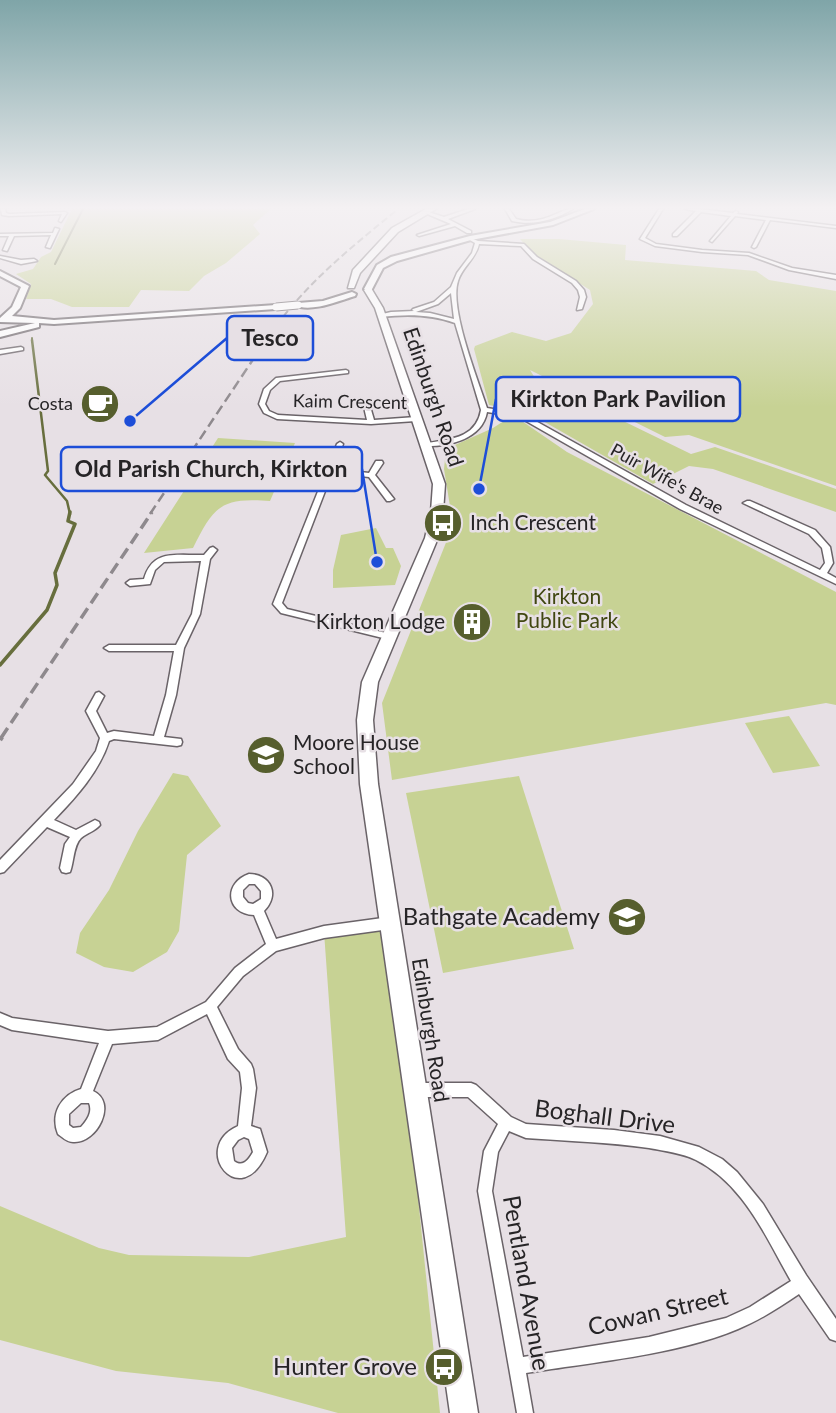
<svg xmlns="http://www.w3.org/2000/svg" width="836" height="1413" font-family="Lato,sans-serif">
	<style>
		.green { fill: #c7d294 }
		.lines { fill: none; stroke-linecap: round; stroke-linejoin: round }
		.stream-far2 { stroke: #676e3d; stroke-width: 2 }
		.stream-far1 { stroke: #676e3d; stroke-width: 2.5 }
		.stream { stroke: #676e3d; stroke-width: 3.5 }
		.street-casing { stroke: #6a6368; stroke-width: 3 }
		.secondary-casing { stroke: #6a6368; stroke-width: 4 }
		.primary-casing { stroke: #6a6368; stroke-width: 3 }
		.street { fill: #fff; fill-rule: evenodd }
		.secondary { fill: #fff; fill-rule: evenodd }
		.primary { fill: #fff; fill-rule: evenodd }
		.rail-far3 { stroke: #8e898d; stroke-width: 2; stroke-dasharray: 7 3.5; stroke-linecap: butt }
		.rail-far2 { stroke: #8e898d; stroke-width: 2.5; stroke-dasharray: 10 5; stroke-linecap: butt }
		.rail-far1 { stroke: #8e898d; stroke-width: 3.5; stroke-dasharray: 12 6; stroke-linecap: butt }
		.rail { stroke: #8e898d; stroke-width: 4.5; stroke-dasharray: 17 8; stroke-linecap: butt }
		.secondary-bridge-casing { stroke: #6a6368; stroke-width: 9; stroke-linecap: butt }
		.secondary-bridge { stroke: #fff; stroke-width: 7 }
		.labels { text-anchor: middle; stroke-width: 5; stroke-linejoin: round; paint-order: stroke }
		.far-street-label { font-size: 18px; fill: #262426; stroke: #e7e0e5 }
		.far-poi-label { font-size: 18px; fill: #262426; stroke: #e7e0e5; text-anchor: end }
		.street-label { font-size: 21px; fill: #262426; stroke: #e7e0e5 }
		.poi-label { font-size: 21px; fill: #262426; stroke: #e7e0e5; text-anchor: start }
		.park-label { font-size: 21px; fill: #404711; stroke: #e7e0e5 }
		.near-poi-label { font-size: 24px; fill: #262426; stroke: #e7e0e5; text-anchor: end }
		.near-street-label { font-size: 24px; fill: #262426; stroke: #e7e0e5 }
		.leader { fill: none; stroke: #1d4ed8; stroke-width: 2.5 }
		.callout-dot { fill: #1d4ed8; stroke: #e7e0e5; stroke-width: 2.5 }
		.callout { fill: #e7e0e5; stroke: #1d4ed8; stroke-width: 2.5 }
		.callout-label { font-size: 23px; text-anchor: middle; font-weight: bold; fill: #262426 }
	</style>
	<rect width="100%" height="100%" fill="#e7e0e5"/>
	<g class="green">
		<polygon points="72,209 271,209 253,225 260,234 226,263 204,276 189,291 141,290 129,307 72,307 51,299 26,299 31,284 16,274 33,269 41,257 51,252"/>
		<polygon points="520,239 559,239 626,245 625,260 756,271 769,280 836,291 836,486 689,435 665,437 530,370 535,378 691,454 715,447 836,489 836,512 713,469 689,466 653,484 543,421 521,411 489,405 474,349 475,346 512,332 546,341 571,333 593,304 590,290 533,254"/>
		<polygon points="513,415 567,452 836,592 836,705 826,703 392,780 382,703 453,525 444,469 446,449 493,428"/>
		<path d="M218 438 295 443 270 501C221 497 214 506 193 548L144 553Z"/>
		<polygon points="376,528 386,548 393,548 401,566 395,585 333,588 333,570 341,535"/>
		<polygon points="789,716 820,766 773,773 745,723"/>
		<polygon points="173,773 188,776 221,826 187,855 179,931 167,952 133,972 104,967 76,953 80,933 109,890 138,831"/>
		<polygon points="519,776 574,949 443,973 406,793"/>
		<polygon points="390,923 440,1413 338,1413 228,1383 116,1371 0,1340 0,1206 99,1248 129,1255 249,1257 346,1237 324,932"/>
	</g>
	<g class="lines">
		<g class="stream-far2">
			<polyline points="55,264 83,209"/>
			<polyline points="32,338 32,342"/>
		</g>
		<polyline class="stream-far1" points="32,340 48,471 45,475 67,501 70,514"/>
		<polyline class="stream" points="0,665 47,610 57,585 55,573 75,524 68,521 70,512"/>
		<g class="street-casing">
			<g id="street">
				<polygon points="1,209 5,209 6,213 9,214 65,212 67,213 61,222 59,221 62,214 9,216 2,215"/>
				<polygon points="468,209 475,209 448,219 471,231 471,233 467,233 455,226 419,236 417,235 451,224 425,213 425,211 444,217"/>
				<path d="M505 209H509L516 219C530 223 543 220 556 214 563 211 566 209 573 209 554 220 534 226 512 221Z"/>
				<polygon points="659,209 663,209 645,238 656,244 702,250 749,253 792,268 836,275 836,279 789,270 748,255 702,252 655,246 640,239"/>
				<polygon points="685,209 699,209 733,213 736,211 738,212 737,214 836,226 836,228 770,220 756,247 754,248 752,247 766,220 735,216 712,242 710,241 731,216 701,212 677,236 673,236 673,234 696,211"/>
				<polygon points="55,228 59,229 50,248 46,247 51,235 14,236 7,251 3,250 9,236 0,236 0,234 53,233"/>
				<path d="M468 237 478 241 524 244 537 257 576 281 584 290 586 297 582 309 577 310 580 297 578 290 572 283 533 259 521 246 479 244C476 259 462 267 458 281 449 308 478 380 487 408L523 414 686 505 820 570 825 563 822 548 809 534 743 503 747 501H750L815 530 830 547 833 563 827 573 836 578V584L680 509 519 417 487 412C482 440 447 447 423 446V444C447 439 476 440 481 410L455 323C431 314 407 314 381 317L378 315 391 312 414 311 412 310 413 309 434 302 451 287 457 273 472 253 475 243 468 239ZM451 293 454 319 430 313 416 312 438 304Z"/>
				<polygon points="0,256 21,260 34,259 37,261 21,264 0,258"/>
				<polygon points="21,347 23,348 23,350 0,354 0,350"/>
				<polygon points="346,370 348,371 348,373 280,381 270,390 265,404 269,411 278,415 367,420 363,403 366,401 369,403 374,420 416,417 419,419 416,421 371,424 277,419 264,413 259,404 264,389 276,378"/>
				<polygon points="340,442 343,444 334,469 369,473 376,461 382,461 383,463 375,475 394,499 390,501 387,501 369,477 332,473 282,603 287,609 390,634 391,636 390,638 387,639 281,613 273,604 337,444"/>
				<path d="M213 547 217 550 210 559 200 614 184 648 176 695 164 737 181 739 182 742 181 745 177 746 114 739 109 741C99 772 76 797 54 820L76 830 95 820 99 822 100 825C95 831 87 833 81 838 73 846 74 862 70 872L66 873 62 872 60 868 65 844 70 837 47 827 4 872 0 873V860L73 784 96 751 100 738 86 711 96 693 99 692 104 696 96 711 107 733 114 731 154 736 166 695 174 651H109L104 648 109 645H176L192 614 201 561 164 562 155 570 150 584 130 586 126 583 130 580 144 579C153 548 177 556 204 555L210 548Z"/>
				<path d="M249 874C271 874 280 895 264 911L276 939 324 926 390 917 394 919 396 923 394 927 390 929 324 938 276 951 243 976 217 1007 238 1049 251 1064 253 1069 256 1088 251 1126 260 1129 267 1152C241 1214 189 1148 238 1126L242 1088 240 1072 228 1059 207 1014 158 1040 112 1044 93 1091C118 1102 97 1144 73 1142 67 1142 62 1137 58 1134 50 1114 61 1095 81 1089L99 1043 12 1030 0 1025V1013L12 1018 108 1031 157 1027 206 1002 235 968 266 944 254 915C226 914 223 883 249 874ZM249 884H255L261 891V899L253 904 248 903 243 897V890ZM81 1103H89C93 1112 87 1120 81 1127L73 1128 69 1125V1114ZM244 1137 249 1139 253 1152C249 1159 243 1168 234 1161L232 1148 238 1140Z"/>
				<path d="M417 1083H471L476 1085 511 1117 526 1124 614 1130 660 1136 699 1147 722 1159 737 1172 763 1204 806 1275 836 1319V1341L830 1339 799 1294C780 1307 760 1320 738 1329 676 1355 593 1362 526 1373L533 1413H517L478 1191 484 1151 498 1124 468 1097H417L412 1095 410 1090 412 1085ZM509 1131 526 1138C567 1141 608 1142 649 1148 665 1151 682 1153 696 1160 714 1169 729 1183 741 1198 761 1223 775 1253 791 1281L750 1307 726 1318 649 1337 523 1357 492 1191 498 1152Z"/>
			</g>
		</g>
		<g class="secondary-casing">
			<g id="secondary">
				<polygon points="585,209 594,209 553,225 471,240 397,261 383,268 371,291 364,289 377,265 391,257 470,236 550,222"/>
				<polygon points="0,271 29,286 20,308 12,316 54,320 276,305 280,307 276,309 54,324 39,323 39,327 0,337 0,331 35,323 0,322 0,318 12,307 21,287 0,276"/>
				<path d="M352 292 356 294 355 296C338 301 311 313 294 305L298 303 323 301Z"/>
			</g>
		</g>
		<g class="primary-casing">
			<g id="primary">
				<polygon points="426,209 436,209 398,232 360,273 354,288 348,288 353,270 392,228"/>
				<polygon points="368,287 371,288 383,308 445,484 443,512 438,538 378,682 373,720 378,784 478,1413 450,1413 360,784 357,720 362,682 425,538 431,512 433,484 375,308 364,290"/>
			</g>
		</g>
		<use href="#street" class="street"/>
		<use href="#secondary" class="secondary"/>
		<use href="#primary" class="primary"/>
		<path class="rail-far3" d="M265 342C301 287 348 250 398 209"/>
		<polyline class="rail-far2" points="150,514 266,340"/>
		<polyline class="rail-far1" points="1,738 152,512"/>
		<polyline class="rail" points="0,740 2,737"/>
		<g class="secondary-bridge-casing">
			<polyline id="secondary-bridge" points="276,307 298,305"/>
		</g>
		<use href="#secondary-bridge" class="secondary-bridge"/>
	</g>
	<linearGradient id="sky" x2="0" y2="1"><stop stop-color="#7fa5a8"/><stop offset="0.51" stop-color="#f4f1f3"/><stop offset="1" stop-color="#f4f1f3" stop-opacity="0"/></linearGradient>
	<rect width="836" height="407" fill="url(#sky)"/>
	<defs>
		<g id="cafe-disc" transform="scale(2.0125)"><circle r="9.5" fill="#565e2d" stroke="#e7e0e5"/><path d="M-5.5-4.5H6V0H3Q3 3.5 0 3.5H-2.5Q-5.5 3.5-5.5 0ZM3-3.2v2h1.7v-2ZM-6 4.5H4V6H-6Z" fill="#fff"/></g>
		<g id="bus-disc" transform="scale(2.0125)"><circle r="9.5" fill="#565e2d" stroke="#e7e0e5"/><path d="M-5-6H5V4H4V6H2V4H-2V6H-4V4H-5ZM-3.5-4V0h7V-4ZM-3.5 1.2v1.5H-2V1.2ZM2 1.2v1.5H3.5V1.2Z" fill="#fff"/></g>
		<g id="building-disc" transform="scale(2.0125)"><circle r="9.5" fill="#565e2d" stroke="#e7e0e5"/><path d="M-4-6H4V6H1V3H-1V6H-4ZM-2.5-4.3h1.7v1.8h-1.7ZM.8-4.3h1.7v1.8H.8ZM-2.5-1h1.7V.8h-1.7ZM.8-1h1.7V.8H.8Z" fill="#fff"/></g>
		<g id="school-disc" transform="scale(2.0125)"><circle r="9.5" fill="#565e2d" stroke="#e7e0e5"/><path d="M0-5L7-2L0 1L-7-2ZM-4 1L0 2.5L4 1V4Q0 6-4 4Z" fill="#fff"/></g>
	</defs>
	<g fill-rule="evenodd">
		<use href="#cafe-disc" x="100" y="404"/>
		<use href="#bus-disc" x="443" y="523"/>
		<use href="#building-disc" x="472" y="622"/>
		<use href="#school-disc" x="266" y="755"/>
		<use href="#school-disc" x="627" y="917"/>
		<use href="#bus-disc" x="444" y="1367"/>
	</g>
	<g class="labels">
		<g class="far-street-label">
			<text transform="translate(350 402) rotate(1)" y="6">Kaim Crescent</text>
			<text transform="translate(667 479) rotate(29)" y="6">Puir Wife's Brae</text>
		</g>
		<g class="far-poi-label">
			<text x="73" y="410">Costa</text>
		</g>
		<g class="street-label">
			<text transform="translate(433 397) rotate(71)" y="7">Edinburgh Road</text>
			<text transform="translate(430 1030) rotate(81)" y="7">Edinburgh Road</text>
		</g>
		<g class="poi-label">
			<text x="470" y="530">Inch Crescent</text>
			<text x="445" y="629" text-anchor="end">Kirkton Lodge</text>
			<text x="293" y="750">Moore House<tspan x="293" dy="24">School</tspan></text>
		</g>
		<g class="park-label">
			<text x="567" y="604">Kirkton<tspan x="567" dy="24">Public Park</tspan></text>
		</g>
		<g class="near-poi-label">
			<text x="600" y="925">Bathgate Academy</text>
			<text x="417" y="1375">Hunter Grove</text>
		</g>
		<g class="near-street-label">
			<text transform="translate(605 1117) rotate(7)" y="8">Boghall Drive</text>
			<text transform="translate(526 1283) rotate(80)" y="8">Pentland Avenue</text>
			<text transform="translate(658 1312) rotate(-13)" y="8">Cowan Street</text>
		</g>
	</g>
	<path class="leader" d="M130 421L227 338M479 489L496 399M377 562L362 469"/>
	<g class="callout-dot">
		<circle cx="130" cy="421" r="7"/>
		<circle cx="479" cy="489" r="7"/>
		<circle cx="377" cy="562" r="7"/>
	</g>
	<g class="callout">
		<rect x="227" y="316" width="86" height="44" rx="7"/>
		<rect x="496" y="377" width="244" height="44" rx="7"/>
		<rect x="61" y="447" width="301" height="44" rx="7"/>
	</g>
	<g class="callout-label">
		<text x="270" y="346">Tesco</text>
		<text x="618" y="407">Kirkton Park Pavilion</text>
		<text x="211" y="477">Old Parish Church, Kirkton</text>
	</g>
</svg>
